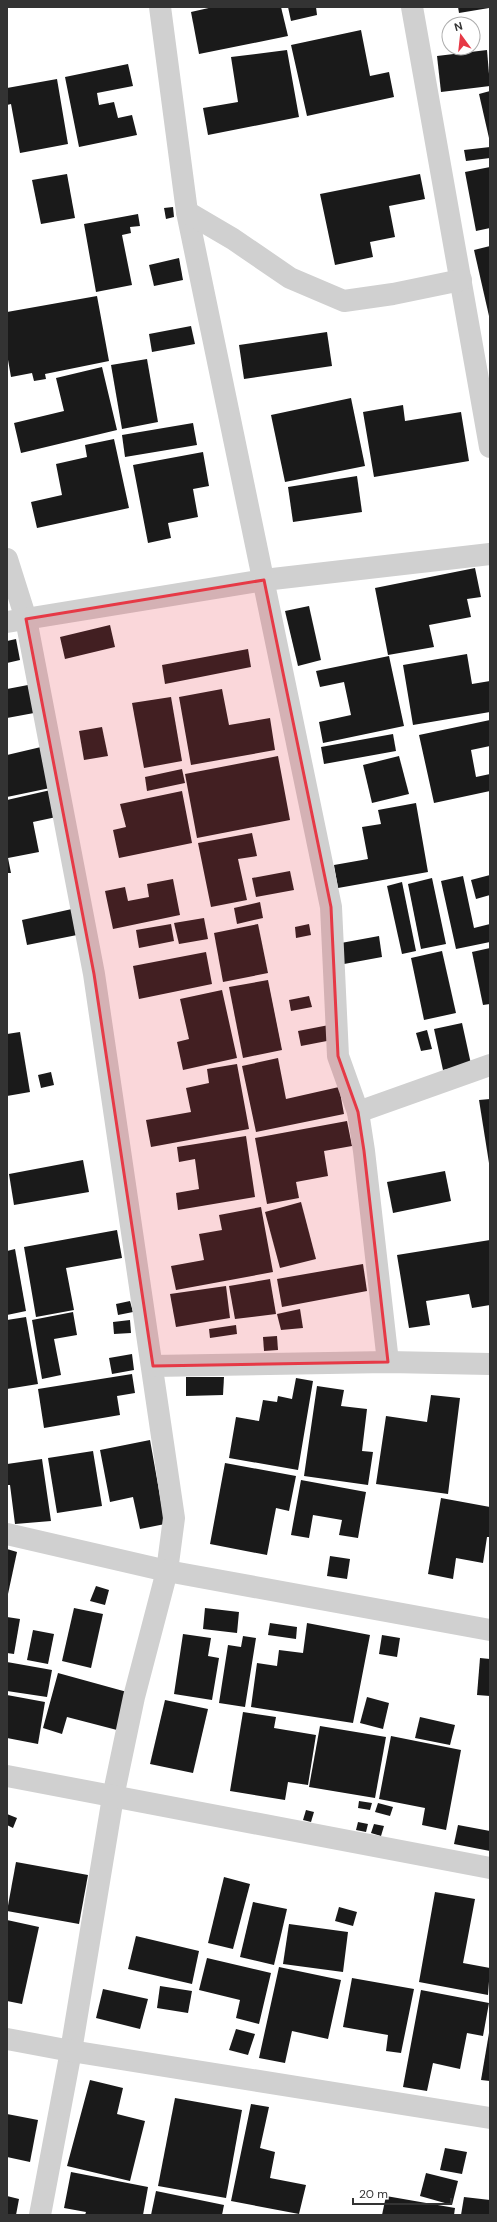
<svg xmlns="http://www.w3.org/2000/svg" width="497" height="2222" font-family="'DM Sans',sans-serif">
	<style>
		.building { fill: #1a1a1a }
		.lines { fill: none; stroke-linecap: round; stroke-linejoin: round }
		.minor { stroke: #d0d0d0; stroke-width: 22 }
		.marked { fill: #e63946; fill-opacity: 0.2; stroke: #e63946; stroke-width: 3; stroke-linejoin: round }
	</style>
	<rect width="100%" height="100%" fill="#fff"/>
	<g class="building">
		<polygon points="213,7 281,7 288,36 199,54 191,12"/>
		<polygon points="288,7 316,7 317,15 291,21"/>
		<polygon points="458,7 489,7 489,8 459,13"/>
		<polygon points="361,30 370,76 389,72 394,97 307,116 291,45"/>
		<polygon points="287,50 299,117 208,135 203,108 238,102 231,57"/>
		<polygon points="487,50 490,86 441,92 437,56"/>
		<polygon points="128,64 133,86 97,93 99,105 114,102 118,118 132,115 137,135 79,147 65,77"/>
		<polygon points="57,79 68,144 20,153 11,104 7,105 7,88"/>
		<polygon points="490,91 490,138 489,138 479,94"/>
		<polygon points="490,147 490,158 466,161 464,150"/>
		<polygon points="490,167 490,228 476,231 465,172"/>
		<polygon points="67,174 75,218 41,224 32,180"/>
		<polygon points="420,174 425,199 389,206 395,237 370,242 373,257 335,265 320,194"/>
		<polygon points="173,207 174,217 166,219 164,208"/>
		<polygon points="138,214 140,226 130,227 131,233 122,235 132,285 96,292 84,224"/>
		<polygon points="490,246 490,316 489,316 474,250"/>
		<polygon points="179,258 183,280 154,286 149,265"/>
		<polygon points="97,296 109,361 45,374 46,379 34,381 32,373 11,377 7,354 7,312"/>
		<polygon points="191,326 195,344 152,352 149,334"/>
		<polygon points="327,332 332,366 244,379 239,345"/>
		<polygon points="147,359 158,422 122,429 111,365"/>
		<polygon points="102,367 117,430 21,453 14,423 64,411 56,378"/>
		<polygon points="351,398 365,466 285,482 271,415"/>
		<polygon points="403,405 405,421 461,412 469,461 374,477 363,412"/>
		<polygon points="193,423 197,445 125,457 122,435"/>
		<polygon points="114,439 129,508 37,528 31,502 62,495 56,464 87,457 85,445"/>
		<polygon points="203,452 209,486 193,489 198,517 168,523 171,538 148,543 133,465"/>
		<polygon points="357,476 362,512 293,522 288,487"/>
		<polygon points="475,568 481,597 467,599 471,617 429,625 434,647 388,655 375,588"/>
		<polygon points="309,606 321,660 298,666 285,611"/>
		<polygon points="110,625 115,647 65,659 60,637"/>
		<polygon points="16,639 20,660 7,663 7,641"/>
		<polygon points="248,649 251,667 165,684 162,665"/>
		<polygon points="467,654 472,684 490,681 490,712 413,725 403,665"/>
		<polygon points="389,656 404,726 323,743 319,722 351,715 344,682 320,687 316,671"/>
		<polygon points="28,685 34,713 7,718 7,689"/>
		<polygon points="222,689 229,725 270,718 275,750 191,765 179,697"/>
		<polygon points="171,697 182,761 144,768 132,703"/>
		<polygon points="490,720 490,746 471,750 476,777 490,774 490,791 434,803 419,735"/>
		<polygon points="102,727 108,756 84,760 79,731"/>
		<polygon points="393,734 396,751 324,764 321,747"/>
		<polygon points="41,747 50,788 7,797 7,755"/>
		<polygon points="278,756 290,820 197,838 185,774"/>
		<polygon points="399,756 409,794 372,803 363,765"/>
		<polygon points="182,769 185,783 147,791 145,777"/>
		<polygon points="55,789 61,816 33,822 39,852 8,858 11,873 7,873 7,800"/>
		<polygon points="182,791 192,843 119,858 113,830 126,827 120,804"/>
		<polygon points="416,803 428,872 338,888 334,865 368,859 362,827 381,824 378,810"/>
		<polygon points="252,833 257,856 238,859 247,900 211,907 198,843"/>
		<polygon points="290,871 294,890 256,897 252,878"/>
		<polygon points="490,875 490,895 476,899 471,880"/>
		<polygon points="463,876 474,928 490,924 490,942 456,949 441,881"/>
		<polygon points="432,878 446,944 421,949 408,884"/>
		<polygon points="173,879 180,915 113,929 105,891 125,887 128,901 149,897 147,884"/>
		<polygon points="402,882 416,951 402,954 387,886"/>
		<polygon points="260,902 263,918 237,924 234,908"/>
		<polygon points="72,909 77,935 27,945 22,920"/>
		<polygon points="204,918 208,939 179,944 174,923"/>
		<polygon points="171,924 174,941 139,948 136,930"/>
		<polygon points="258,924 268,973 223,982 214,933"/>
		<polygon points="309,924 311,935 296,938 295,927"/>
		<polygon points="379,936 382,957 344,964 341,943"/>
		<polygon points="490,948 490,1004 483,1005 472,952"/>
		<polygon points="442,951 456,1013 424,1020 411,958"/>
		<polygon points="206,952 212,984 139,999 133,966"/>
		<polygon points="268,980 282,1050 243,1058 229,987"/>
		<polygon points="222,990 237,1058 183,1070 177,1042 189,1039 180,999"/>
		<polygon points="309,996 312,1007 291,1011 289,1000"/>
		<polygon points="462,1023 471,1064 443,1070 434,1029"/>
		<polygon points="329,1025 332,1040 301,1046 298,1031"/>
		<polygon points="427,1030 432,1049 421,1051 416,1033"/>
		<polygon points="20,1032 30,1092 7,1096 7,1034"/>
		<polygon points="278,1058 286,1099 339,1087 344,1114 256,1132 242,1066"/>
		<polygon points="237,1064 249,1129 151,1147 146,1120 191,1112 186,1088 209,1083 207,1069"/>
		<polygon points="51,1072 54,1085 41,1088 38,1075"/>
		<polygon points="490,1099 490,1163 489,1163 479,1100"/>
		<polygon points="347,1121 352,1146 324,1151 328,1176 296,1182 299,1198 267,1204 255,1138"/>
		<polygon points="246,1136 255,1197 178,1210 176,1193 199,1189 195,1159 179,1162 177,1147"/>
		<polygon points="83,1160 89,1192 14,1205 9,1174"/>
		<polygon points="445,1171 451,1201 393,1213 387,1182"/>
		<polygon points="301,1202 316,1259 280,1268 265,1212"/>
		<polygon points="261,1207 273,1272 176,1290 171,1266 204,1260 199,1234 222,1230 219,1215"/>
		<polygon points="117,1230 122,1258 66,1268 74,1310 36,1317 24,1247"/>
		<polygon points="490,1240 490,1305 472,1308 469,1294 426,1301 430,1325 409,1328 397,1255"/>
		<polygon points="15,1249 26,1311 7,1315 7,1251"/>
		<polygon points="363,1264 367,1291 282,1307 277,1279"/>
		<polygon points="270,1279 276,1314 235,1319 229,1286"/>
		<polygon points="226,1286 230,1318 176,1327 170,1294"/>
		<polygon points="130,1301 133,1312 118,1315 116,1304"/>
		<polygon points="300,1309 303,1328 281,1330 277,1314"/>
		<polygon points="73,1312 77,1335 54,1339 61,1375 42,1379 32,1320"/>
		<polygon points="26,1317 38,1384 7,1389 7,1320"/>
		<polygon points="130,1320 131,1333 114,1334 113,1322"/>
		<polygon points="236,1325 237,1334 210,1338 209,1329"/>
		<polygon points="277,1336 278,1350 264,1351 263,1337"/>
		<polygon points="132,1354 134,1370 112,1374 109,1358"/>
		<polygon points="132,1374 135,1393 117,1396 120,1415 44,1428 38,1389"/>
		<polygon points="186,1377 224,1377 223,1395 186,1396"/>
		<polygon points="296,1378 313,1381 298,1470 229,1458 236,1417 259,1421 263,1400 277,1402 278,1396 292,1399"/>
		<polygon points="317,1386 344,1390 341,1406 367,1409 362,1451 373,1452 368,1485 304,1476"/>
		<polygon points="431,1395 460,1398 448,1494 376,1484 386,1416 427,1422"/>
		<polygon points="150,1440 165,1524 140,1529 133,1497 110,1502 100,1450"/>
		<polygon points="93,1451 102,1506 57,1513 48,1458"/>
		<polygon points="42,1459 51,1521 15,1524 10,1485 7,1485 7,1464"/>
		<polygon points="225,1463 296,1476 289,1511 276,1508 267,1555 210,1544"/>
		<polygon points="301,1480 366,1492 358,1538 339,1535 342,1520 313,1515 309,1538 291,1535"/>
		<polygon points="441,1498 490,1507 490,1537 487,1537 483,1563 456,1558 453,1579 428,1574"/>
		<polygon points="7,1549 17,1552 8,1594 7,1594"/>
		<polygon points="330,1556 350,1559 347,1579 327,1576"/>
		<polygon points="96,1586 109,1590 105,1605 90,1601"/>
		<polygon points="74,1608 103,1614 91,1668 62,1661"/>
		<polygon points="205,1608 239,1612 237,1633 203,1629"/>
		<polygon points="7,1617 20,1619 14,1654 7,1653"/>
		<polygon points="270,1623 297,1627 296,1639 268,1635"/>
		<polygon points="307,1623 370,1635 353,1723 251,1707 257,1663 277,1666 279,1650 303,1653"/>
		<polygon points="33,1630 54,1634 48,1664 27,1660"/>
		<polygon points="183,1634 211,1638 208,1656 219,1658 212,1700 174,1694"/>
		<polygon points="382,1635 400,1638 397,1657 379,1654"/>
		<polygon points="243,1636 256,1638 245,1707 219,1703 228,1645 241,1647"/>
		<polygon points="480,1658 490,1659 490,1696 477,1695"/>
		<polygon points="7,1662 52,1670 47,1697 7,1691"/>
		<polygon points="58,1673 127,1692 117,1730 67,1717 62,1734 43,1728"/>
		<polygon points="7,1695 45,1702 38,1744 7,1738"/>
		<polygon points="367,1697 389,1703 383,1729 360,1723"/>
		<polygon points="165,1700 208,1709 193,1773 150,1764"/>
		<polygon points="243,1712 276,1717 274,1728 316,1735 308,1785 288,1782 285,1800 230,1791"/>
		<polygon points="420,1717 455,1725 450,1745 415,1738"/>
		<polygon points="320,1726 386,1737 375,1798 309,1787"/>
		<polygon points="391,1736 461,1750 446,1830 422,1825 425,1808 379,1799"/>
		<polygon points="359,1801 372,1803 370,1810 358,1808"/>
		<polygon points="378,1803 393,1807 390,1816 375,1812"/>
		<polygon points="306,1810 314,1812 311,1822 303,1820"/>
		<polygon points="7,1814 17,1818 13,1828 7,1825"/>
		<polygon points="358,1822 368,1824 366,1832 356,1830"/>
		<polygon points="374,1824 384,1826 381,1836 371,1833"/>
		<polygon points="458,1825 490,1831 490,1851 454,1844"/>
		<polygon points="16,1862 88,1875 79,1924 7,1911"/>
		<polygon points="224,1877 250,1884 233,1949 208,1943"/>
		<polygon points="435,1892 475,1899 463,1963 490,1968 488,1995 419,1982"/>
		<polygon points="253,1902 287,1909 274,1965 240,1957"/>
		<polygon points="339,1907 357,1912 353,1926 335,1921"/>
		<polygon points="7,1920 39,1927 22,2004 7,2001"/>
		<polygon points="289,1924 348,1932 343,1972 283,1964"/>
		<polygon points="136,1936 199,1951 192,1984 128,1969"/>
		<polygon points="207,1958 271,1973 259,2024 236,2018 240,2000 199,1990"/>
		<polygon points="279,1967 341,1980 328,2039 292,2031 285,2063 259,2058"/>
		<polygon points="352,1978 414,1989 401,2053 386,2051 388,2035 343,2027"/>
		<polygon points="160,1986 192,1991 188,2013 157,2008"/>
		<polygon points="103,1989 148,1999 140,2029 96,2018"/>
		<polygon points="421,1990 489,2003 483,2036 467,2033 460,2069 433,2063 427,2091 403,2087"/>
		<polygon points="236,2029 255,2034 248,2055 229,2050"/>
		<polygon points="489,2033 490,2033 490,2081 481,2080"/>
		<polygon points="90,2080 123,2088 117,2114 145,2121 130,2181 67,2166"/>
		<polygon points="175,2098 242,2110 226,2198 158,2186"/>
		<polygon points="251,2104 269,2107 260,2148 275,2152 270,2178 306,2185 299,2214 231,2201"/>
		<polygon points="7,2114 38,2120 30,2162 7,2157"/>
		<polygon points="445,2148 467,2152 462,2174 440,2170"/>
		<polygon points="71,2172 148,2187 143,2215 85,2215 86,2212 64,2208"/>
		<polygon points="426,2173 458,2181 452,2205 420,2196"/>
		<polygon points="156,2191 224,2205 222,2215 151,2215"/>
		<polygon points="7,2196 19,2199 16,2215 7,2215"/>
		<polygon points="386,2196 455,2208 454,2215 382,2215"/>
		<polygon points="464,2197 490,2200 490,2215 461,2215"/>
	</g>
	<g class="lines">
		<g class="minor">
			<polyline points="160,7 187,212 331,907 338,1056 358,1112 364,1151 388,1362"/>
			<polyline points="412,7 490,447"/>
			<polyline points="187,212 233,239 290,278 344,301 393,294 461,280"/>
			<polyline points="7,559 26,619 94,974 174,1518 167,1571 134,1697 113,1797 71,2051 40,2215"/>
			<polyline points="7,622 264,580 490,554"/>
			<polyline points="358,1112 490,1065"/>
			<polyline points="153,1366 388,1362 490,1364"/>
			<polyline points="7,1534 167,1571 490,1630"/>
			<polyline points="7,1776 490,1868"/>
			<polyline points="7,2039 71,2051 490,2118"/>
		</g>
	</g>
	<path class="marked" d="M264 580 331 907 338 1056 358 1112 364 1151 388 1362 153 1366 94 974 26 619Z"/>
	<rect width="497" height="2222" fill="none" stroke="#333333" stroke-width="16"/>
	<g transform="translate(461 36) rotate(345)"><circle r="19" fill="#ffffff" stroke="#adadad"/>
	<path d="M0-3L7 15L0 10L-7 15Z" fill="#e63946"/>
	<text y="-6" font-size="11" font-weight="bold" text-anchor="middle" fill="#333333">N</text>
	</g>
	<path d="M353 2198v6h98v-6" fill="none" stroke="#333333" stroke-width="2"/>
	<text x="359" y="2198" font-size="12" fill="#333333" stroke="#ffffff" stroke-width="3" paint-order="stroke">20 m</text>
</svg>
